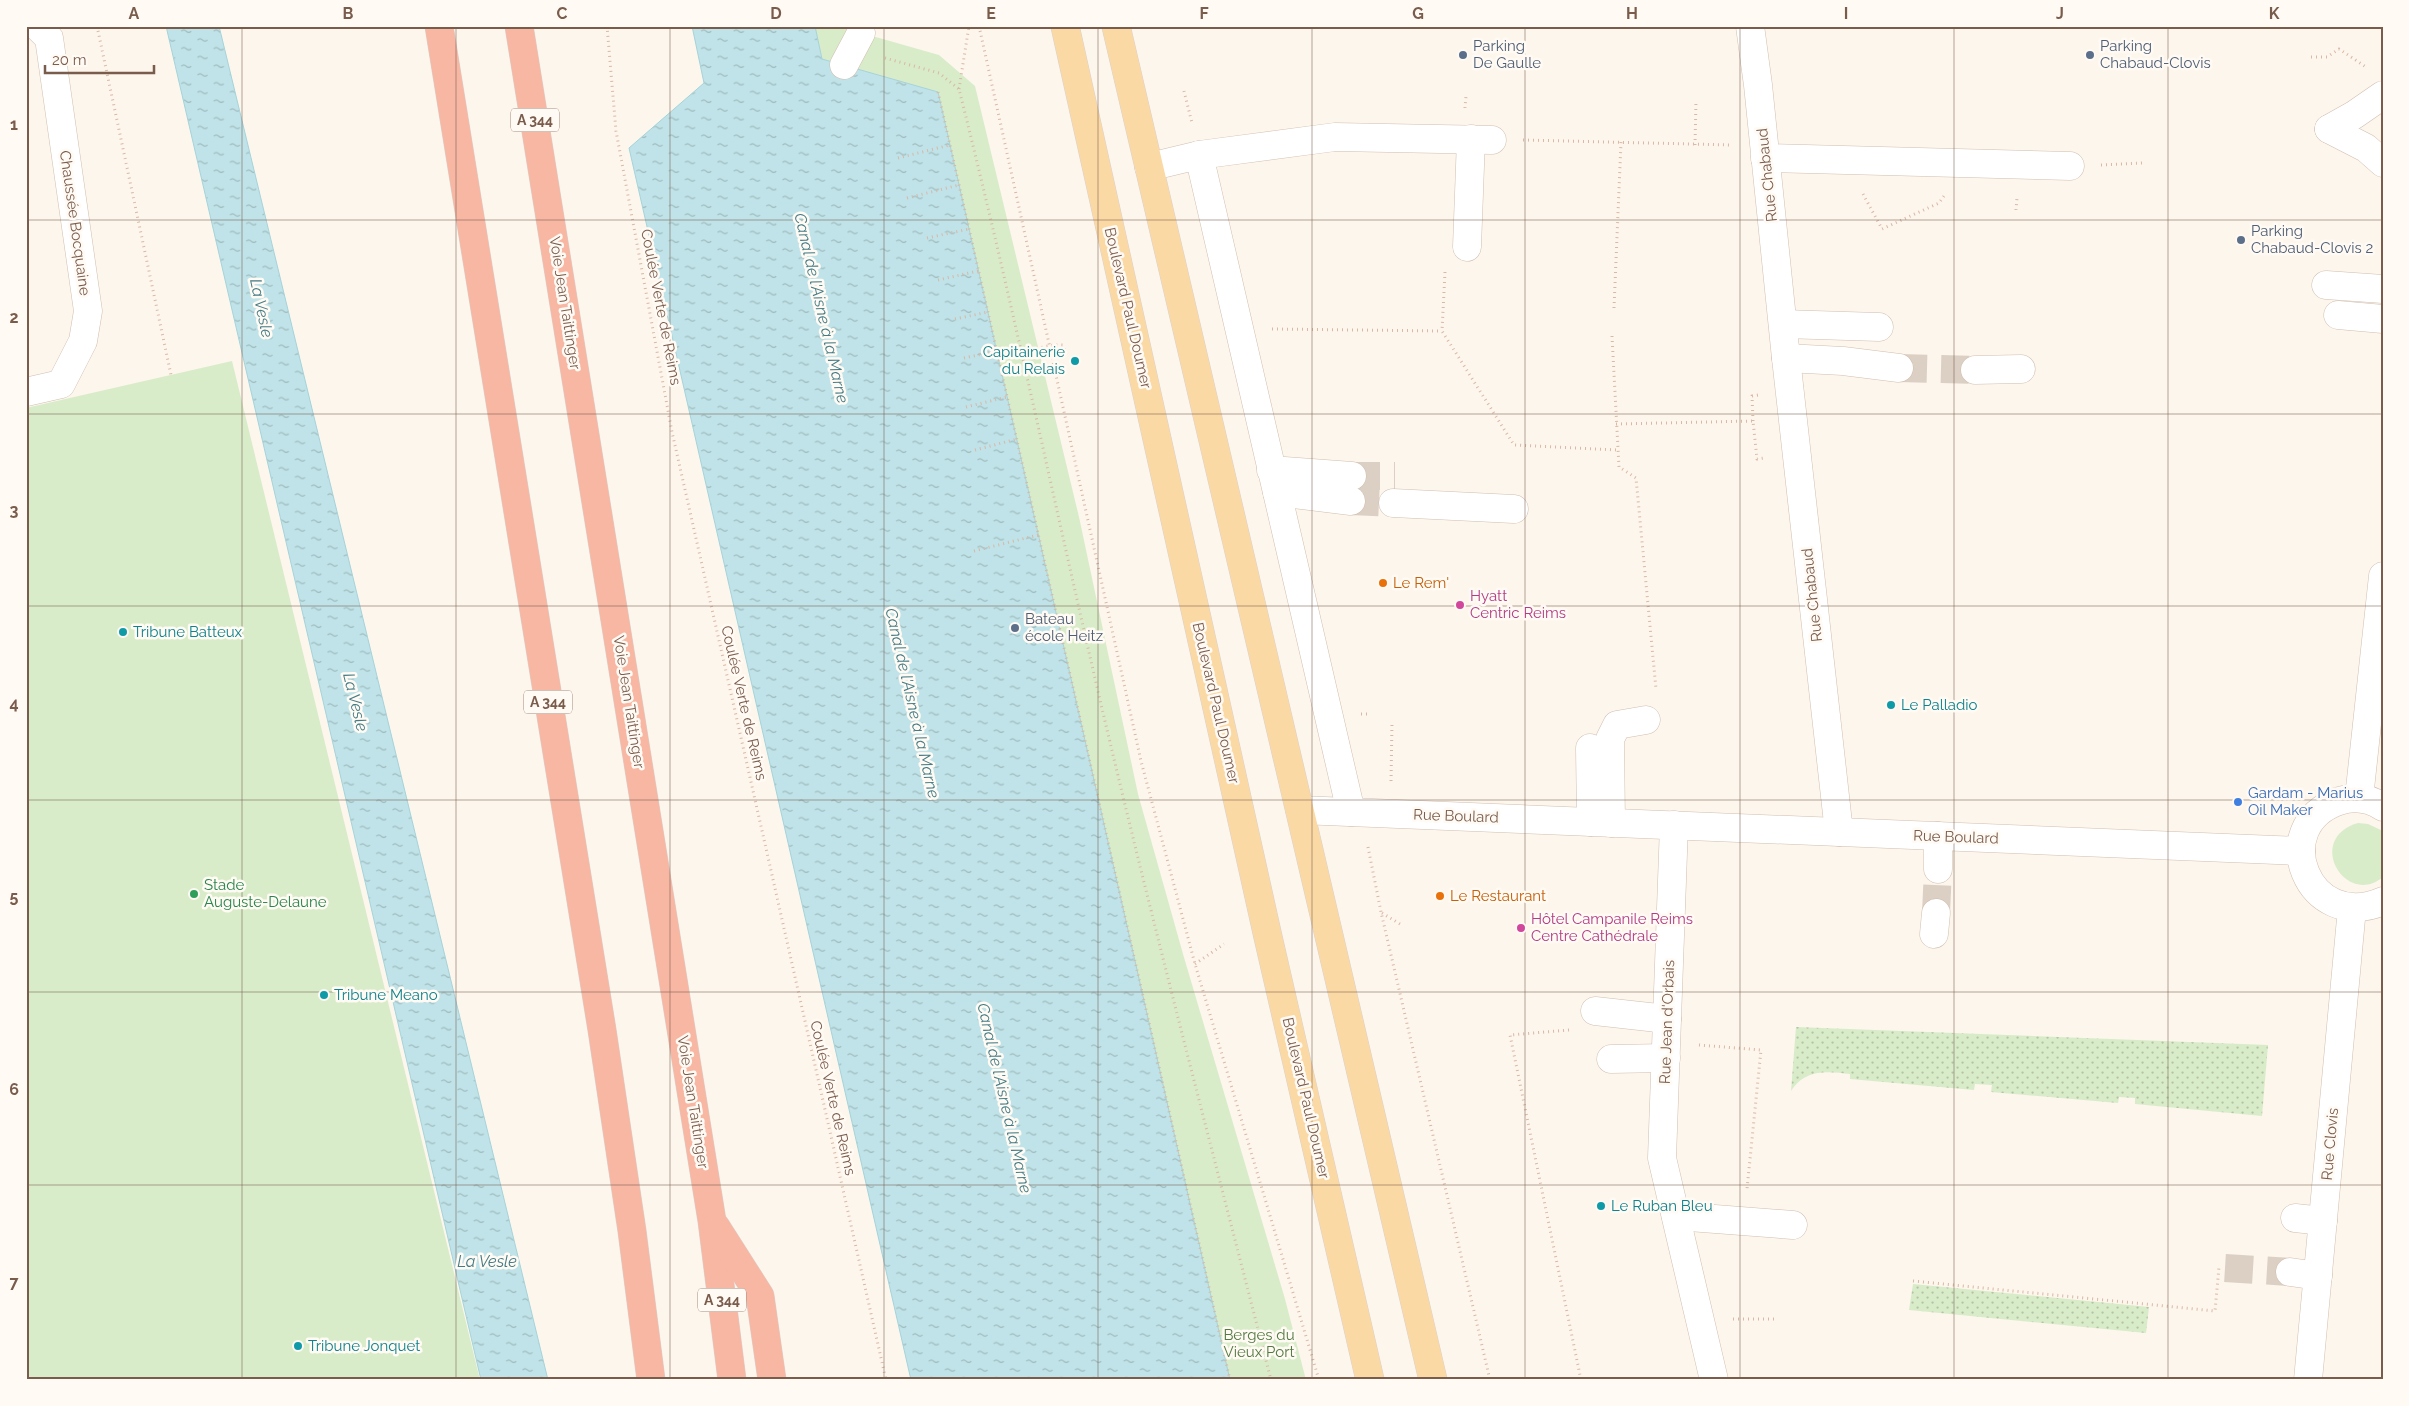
<svg xmlns="http://www.w3.org/2000/svg" width="2409" height="1406" font-family="Raleway,sans-serif">
	<style>
		.green { fill: #d8ecc9 }
		.garden { fill: url(#garden-dots) }
		.water { fill: url(#water-ripples); stroke: #a5d3da }
		.lines { fill: none; stroke-linecap: round; stroke-linejoin: round }
		.minor-tunnel { stroke: #dcd0c4; stroke-width: 28; stroke-dasharray: 28 14; stroke-linecap: butt }
		.minor-casing { stroke: #d1beb0; stroke-width: 29 }
		.major-casing { stroke: #dad1cd; stroke-width: 29 }
		.highway-casing { stroke: #dad1cd; stroke-width: 29 }
		.path { stroke: #d9b8a5; stroke-width: 3; stroke-dasharray: 1 4; stroke-linecap: butt }
		.minor { stroke: #fff; stroke-width: 28 }
		.major { stroke: #fbd9a5; stroke-width: 28 }
		.highway { stroke: #f7b7a3; stroke-width: 28 }
		.grid { fill: none; stroke: #7a5c4d; stroke-width: 1; stroke-opacity: 0.55 }
		.service-dot { fill: #5c6f8a; stroke: #fffaf3; stroke-width: 2 }
		.culture-dot { fill: #0f9aa8; stroke: #fffaf3; stroke-width: 2 }
		.food-dot { fill: #e8710a; stroke: #fffaf3; stroke-width: 2 }
		.hotel-dot { fill: #d1479c; stroke: #fffaf3; stroke-width: 2 }
		.shop-dot { fill: #3f7fe0; stroke: #fffaf3; stroke-width: 2 }
		.leisure-dot { fill: #2e9e5b; stroke: #fffaf3; stroke-width: 2 }
		.labels { text-anchor: middle; stroke-width: 5; stroke-linejoin: round; paint-order: stroke }
		.shield { fill: #fffaf3; stroke: #a28b7f; stroke-width: 1 }
		.shield-label { font-size: 14px; font-weight: bold; fill: #7a5c4d }
		.service-label { font-size: 15px; fill: #4e5e75; stroke: #fffaf3; text-anchor: start }
		.street-label { font-size: 15px; fill: #7a5c4d; stroke: #fffaf3 }
		.culture-label { font-size: 15px; fill: #0d838f; stroke: #fffaf3; text-anchor: start }
		.food-label { font-size: 15px; fill: #c56008; stroke: #fffaf3; text-anchor: start }
		.hotel-label { font-size: 15px; fill: #b23c85; stroke: #fffaf3; text-anchor: start }
		.shop-label { font-size: 15px; fill: #366cbe; stroke: #fffaf3; text-anchor: start }
		.leisure-label { font-size: 15px; fill: #27864d; stroke: #fffaf3; text-anchor: start }
		.park-label { font-size: 15px; fill: #537a41; stroke: #fffaf3 }
		.water-label { font-size: 16px; font-style: italic; fill: #437c86; stroke: #fffaf3 }
		.neatline { fill: none; stroke: #7a5c4d; stroke-width: 2 }
		.grid-label { font-size: 16px; text-anchor: middle; font-weight: bold; fill: #7a5c4d }
	</style>
	<defs>
		<pattern id="garden-dots" width="8" height="8" patternUnits="userSpaceOnUse" patternTransform="scale(1.25)"><rect width="8" height="8" fill="#d8ecc9"/><path d="M2 2h.1M6 6h.1" fill="none" stroke="#b4c2a5" stroke-width="1.8" stroke-linecap="round"/></pattern>
		<pattern id="water-ripples" width="26" height="14" patternUnits="userSpaceOnUse" patternTransform="scale(1.25)"><rect width="26" height="14" fill="#bfe3e8"/><path d="M2 4q2-2 4 0t4 0M15 11q2-2 4 0t4 0" fill="none" stroke="#a0bbbe"/></pattern>
	</defs>
	<rect width="100%" height="100%" fill="#fdf6ec"/>
	<g class="green">
		<polygon points="815,26 837,26 939,55 975,86 1079,517 1138,794 1183,954 1285,1299 1306,1380 1230,1380 938,92 822,59"/>
		<polygon points="232,361 480,1380 26,1380 26,408"/>
		<path d="M2358 823 2368 824 2383 831V877C2346 908 2304 839 2358 823Z"/>
	</g>
	<g class="garden">
		<path d="M1796 1027 2268 1045 2262 1116 2135 1104V1098L2119 1097 2118 1103 1991 1092 1992 1085 1975 1084 1974 1090 1850 1079V1074C1827 1071 1805 1069 1791 1091Z"/>
		<polygon points="1913,1284 2149,1307 2146,1333 1909,1310"/>
	</g>
	<g class="water">
		<polygon points="166,26 219,26 548,1380 481,1380"/>
		<polygon points="692,26 815,26 822,59 938,92 1230,1380 911,1380 629,148 704,83"/>
	</g>
	<g class="lines">
		<g class="minor-tunnel">
			<polyline points="1899,368 1975,370"/>
			<polyline points="1352,476 1395,476"/>
			<polyline points="1351,501 1393,503"/>
			<polyline points="1936,913 1938,869"/>
			<polyline points="2225,1268 2290,1272"/>
		</g>
		<g class="minor-casing">
			<g id="minor">
				<polyline points="1750,26 1758,85 1786,358 1839,832"/>
				<polyline points="844,65 861,33"/>
				<polyline points="2329,129 2366,148 2383,163"/>
				<polyline points="2329,129 2354,115 2383,95"/>
				<polyline points="1199,155 1335,137 1492,140"/>
				<polyline points="1765,158 2070,166"/>
				<polyline points="1149,167 1199,155 1351,812"/>
				<polyline points="1467,247 1471,139"/>
				<polyline points="2326,285 2383,289"/>
				<polyline points="2338,315 2383,319"/>
				<polyline points="1783,324 1879,327"/>
				<polyline points="1786,358 1843,361 1899,368"/>
				<polyline points="1975,370 2021,369"/>
				<polyline points="26,392 61,384 83,341 88,311 49,38 37,26"/>
				<polyline points="1271,470 1352,476"/>
				<polyline points="1277,492 1351,501"/>
				<polyline points="1393,503 1514,509"/>
				<polyline points="1590,748 1591,822"/>
				<polyline points="2359,798 2383,576"/>
				<path d="M2383 807C2369 798 2354 796 2339 801 2266 826 2308 934 2383 901"/>
				<polyline points="1300,810 2301,851"/>
				<polyline points="1611,823 1610,739 1617,725 1646,720"/>
				<polyline points="1674,825 1662,1158 1714,1380"/>
				<polyline points="1938,869 1938,836"/>
				<polyline points="1934,934 1936,913"/>
				<polyline points="1595,1011 1667,1019"/>
				<polyline points="1611,1059 1666,1058"/>
				<polyline points="1676,1216 1793,1225"/>
				<polyline points="2295,1218 2323,1221"/>
				<polyline points="2290,1272 2318,1276"/>
				<polyline points="2308,1380 2352,908"/>
			</g>
		</g>
		<g class="major-casing">
			<g id="major">
				<polyline points="1065,26 1268,937 1370,1380"/>
				<polyline points="1116,26 1433,1380"/>
			</g>
		</g>
		<g class="highway-casing">
			<g id="highway">
				<polyline points="439,26 602,1030 632,1231 651,1380"/>
				<polyline points="519,26 712,1221 732,1380"/>
				<polyline points="716,1227 760,1296 772,1380"/>
			</g>
		</g>
		<g class="path">
			<polyline points="97,26 171,375"/>
			<polyline points="607,26 616,131 672,432 886,1380"/>
			<polyline points="979,26 1141,761 1195,964 1319,1380"/>
			<polyline points="2311,57 2327,57 2339,49 2366,67"/>
			<path d="M885 58 939 73 959 89C1009 288 1051 488 1097 687 1151 919 1212 1149 1271 1380"/>
			<polyline points="959,89 969,26"/>
			<polyline points="1184,91 1192,123"/>
			<polyline points="938,92 1230,1380"/>
			<polyline points="1465,108 1466,96"/>
			<polyline points="1523,140 1732,145"/>
			<polyline points="1695,145 1696,101"/>
			<polyline points="898,158 950,145"/>
			<polyline points="2101,165 2143,163"/>
			<polyline points="1863,194 1882,229 1939,203 1944,196"/>
			<polyline points="907,198 959,185"/>
			<polyline points="2016,210 2017,198"/>
			<polyline points="927,238 969,229"/>
			<polyline points="1445,272 1442,331 1514,445 1618,450"/>
			<polyline points="938,280 978,271"/>
			<polyline points="1614,308 1621,142"/>
			<polyline points="955,319 988,312"/>
			<polyline points="1272,329 1442,331"/>
			<polyline points="1612,336 1619,467 1636,478 1656,689"/>
			<path d="M1022 351C1036 350 1048 344 1063 345L1066 355"/>
			<polyline points="964,358 997,351"/>
			<polyline points="966,407 1007,397"/>
			<polyline points="1753,421 1752,396 1758,395"/>
			<polyline points="1616,424 1753,421 1757,459 1764,458"/>
			<polyline points="975,450 1017,439"/>
			<polyline points="974,551 1038,535"/>
			<polyline points="1361,714 1371,714"/>
			<polyline points="1391,781 1392,723"/>
			<polyline points="1368,847 1381,912 1490,1380"/>
			<polyline points="1382,913 1400,924"/>
			<polyline points="1195,964 1224,944"/>
			<polyline points="1569,1030 1510,1035 1581,1380"/>
			<polyline points="1699,1045 1761,1050 1747,1189"/>
			<polyline points="1913,1281 2215,1311 2219,1267"/>
			<polyline points="1733,1319 1774,1319"/>
		</g>
		<use href="#minor" class="minor"/>
		<use href="#major" class="major"/>
		<use href="#highway" class="highway"/>
	</g>
	<path class="grid" d="M242 26V1380M456 26V1380M670 26V1380M884 26V1380M1098 26V1380M1312 26V1380M1525 26V1380M1740 26V1380M1954 26V1380M2168 26V1380M26 220H2383M26 414H2383M26 606H2383M26 800H2383M26 992H2383M26 1185H2383"/>
	<g class="service-dot">
		<circle cx="1463" cy="55" r="5"/>
		<circle cx="2090" cy="55" r="5"/>
		<circle cx="2241" cy="240" r="5"/>
		<circle cx="1015" cy="628" r="5"/>
	</g>
	<g class="culture-dot">
		<circle cx="1075" cy="361" r="5"/>
		<circle cx="123" cy="632" r="5"/>
		<circle cx="1891" cy="705" r="5"/>
		<circle cx="324" cy="995" r="5"/>
		<circle cx="1601" cy="1206" r="5"/>
		<circle cx="298" cy="1346" r="5"/>
	</g>
	<g class="food-dot">
		<circle cx="1383" cy="583" r="5"/>
		<circle cx="1440" cy="896" r="5"/>
	</g>
	<g class="hotel-dot">
		<circle cx="1460" cy="605" r="5"/>
		<circle cx="1521" cy="928" r="5"/>
	</g>
	<circle class="shop-dot" cx="2238" cy="802" r="5"/>
	<circle class="leisure-dot" cx="194" cy="894" r="5"/>
	<g class="labels">
		<g class="shield">
			<rect x="511" y="108.5" width="48" height="23" rx="4"/>
			<rect x="524" y="690.5" width="48" height="23" rx="4"/>
			<rect x="698" y="1288.5" width="48" height="23" rx="4"/>
		</g>
		<g class="shield-label">
			<text x="535" y="125">A 344</text>
			<text x="548" y="707">A 344</text>
			<text x="722" y="1305">A 344</text>
		</g>
		<g class="service-label">
			<text x="1473" y="51">Parking<tspan x="1473" dy="17">De Gaulle</tspan></text>
			<text x="2100" y="51">Parking<tspan x="2100" dy="17">Chabaud-Clovis</tspan></text>
			<text x="2251" y="236">Parking<tspan x="2251" dy="17">Chabaud-Clovis 2</tspan></text>
			<text x="1025" y="624">Bateau<tspan x="1025" dy="17">école Heitz</tspan></text>
		</g>
		<g class="street-label">
			<text transform="translate(1767 175) rotate(-96)" y="5">Rue Chabaud</text>
			<text transform="translate(75 223) rotate(82)" y="5">Chaussée Bocquaine</text>
			<text transform="translate(565 303) rotate(81)" y="5">Voie Jean Taittinger</text>
			<text transform="translate(661 307) rotate(79)" y="5">Coulée Verte de Reims</text>
			<text transform="translate(1128 308) rotate(77)" y="5">Boulevard Paul Doumer</text>
			<text transform="translate(1812 595) rotate(-96)" y="5">Rue Chabaud</text>
			<text transform="translate(629 702) rotate(81)" y="5">Voie Jean Taittinger</text>
			<text transform="translate(744 703) rotate(77)" y="5">Coulée Verte de Reims</text>
			<text transform="translate(1216 703) rotate(77)" y="5">Boulevard Paul Doumer</text>
			<text transform="translate(1456 816) rotate(2)" y="5">Rue Boulard</text>
			<text transform="translate(1956 837) rotate(2)" y="5">Rue Boulard</text>
			<text transform="translate(1667 1022) rotate(-88)" y="5">Rue Jean d'Orbais</text>
			<text transform="translate(833 1098) rotate(77)" y="5">Coulée Verte de Reims</text>
			<text transform="translate(1306 1098) rotate(77)" y="5">Boulevard Paul Doumer</text>
			<text transform="translate(693 1102) rotate(81)" y="5">Voie Jean Taittinger</text>
			<text transform="translate(2330 1144) rotate(-85)" y="5">Rue Clovis</text>
		</g>
		<g class="culture-label">
			<text x="1065" y="357" text-anchor="end">Capitainerie<tspan x="1065" dy="17">du Relais</tspan></text>
			<text x="133" y="637">Tribune Batteux</text>
			<text x="1901" y="710">Le Palladio</text>
			<text x="334" y="1000">Tribune Meano</text>
			<text x="1611" y="1211">Le Ruban Bleu</text>
			<text x="308" y="1351">Tribune Jonquet</text>
		</g>
		<g class="food-label">
			<text x="1393" y="588">Le Rem'</text>
			<text x="1450" y="901">Le Restaurant</text>
		</g>
		<g class="hotel-label">
			<text x="1470" y="601">Hyatt<tspan x="1470" dy="17">Centric Reims</tspan></text>
			<text x="1531" y="924">Hôtel Campanile Reims<tspan x="1531" dy="17">Centre Cathédrale</tspan></text>
		</g>
		<g class="shop-label">
			<text x="2248" y="798">Gardam - Marius<tspan x="2248" dy="17">Oil Maker</tspan></text>
		</g>
		<g class="leisure-label">
			<text x="204" y="890">Stade<tspan x="204" dy="17">Auguste-Delaune</tspan></text>
		</g>
		<g class="park-label">
			<text x="1259" y="1340">Berges du<tspan x="1259" dy="17">Vieux Port</tspan></text>
		</g>
		<g class="water-label">
			<text transform="translate(262 308) rotate(78)" y="6">La Vesle</text>
			<text transform="translate(822 308) rotate(77)" y="6">Canal de l'Aisne à la Marne</text>
			<text transform="translate(356 702) rotate(76)" y="6">La Vesle</text>
			<text transform="translate(913 703) rotate(77)" y="6">Canal de l'Aisne à la Marne</text>
			<text transform="translate(1005 1098) rotate(77)" y="6">Canal de l'Aisne à la Marne</text>
			<text x="487" y="1267">La Vesle</text>
		</g>
	</g>
	<rect width="2409" height="1406" fill="none" stroke="#fffaf3" stroke-width="55"/>
	<path d="M45 65v8h109v-8" fill="none" stroke="#7a5c4d" stroke-width="2.5"/>
	<text x="52" y="65" font-size="15" fill="#7a5c4d" stroke="#fffaf3" stroke-width="4" paint-order="stroke">20 m</text>
	<rect x="28" y="28" width="2354" height="1350" class="neatline"/>
	<g class="grid-label">
		<text x="134" y="19">A</text>
		<text x="348" y="19">B</text>
		<text x="562" y="19">C</text>
		<text x="776" y="19">D</text>
		<text x="991" y="19">E</text>
		<text x="1204" y="19">F</text>
		<text x="1418" y="19">G</text>
		<text x="1632" y="19">H</text>
		<text x="1846" y="19">I</text>
		<text x="2060" y="19">J</text>
		<text x="2274" y="19">K</text>
		<text x="14" y="130">1</text>
		<text x="14" y="323">2</text>
		<text x="14" y="516">3</text>
		<text x="14" y="709">4</text>
		<text x="14" y="902">5</text>
		<text x="14" y="1095">6</text>
		<text x="14" y="1288">7</text>
	</g>
</svg>
